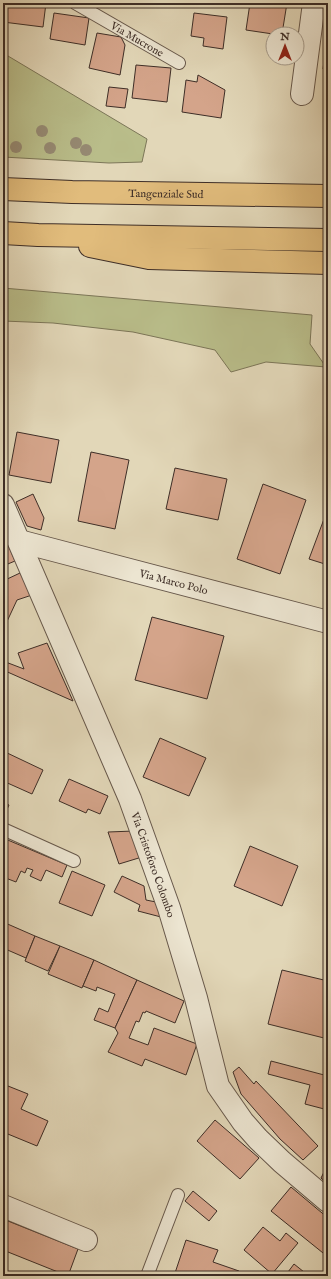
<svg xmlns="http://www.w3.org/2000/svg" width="331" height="1279" font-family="'IM FELL English',serif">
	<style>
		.green { fill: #b9bd8a; stroke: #7c7658 }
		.building { fill: #d4a48a; stroke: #3e2e27 }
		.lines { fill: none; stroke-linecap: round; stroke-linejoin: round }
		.service-casing { stroke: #67584b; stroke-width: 14 }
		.minor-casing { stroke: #67584b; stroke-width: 24 }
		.motorway-casing { stroke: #3e2e27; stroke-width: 24 }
		.service { stroke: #ece5d1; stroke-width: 12 }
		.minor { stroke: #ece5d1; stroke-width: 22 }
		.motorway { stroke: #e1bc7c; stroke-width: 22 }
		.tree { fill: #968a73 }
		.labels { text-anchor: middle; stroke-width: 3; stroke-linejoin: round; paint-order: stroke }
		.street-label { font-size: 11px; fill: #3e2e27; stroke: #ece5d1 }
	</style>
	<rect width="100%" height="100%" fill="#e2d7b8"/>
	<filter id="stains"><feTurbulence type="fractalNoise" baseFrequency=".005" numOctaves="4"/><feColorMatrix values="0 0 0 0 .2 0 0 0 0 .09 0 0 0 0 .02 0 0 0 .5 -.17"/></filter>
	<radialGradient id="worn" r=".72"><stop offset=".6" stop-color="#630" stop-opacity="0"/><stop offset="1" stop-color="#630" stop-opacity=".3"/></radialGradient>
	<g class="green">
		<polygon points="3,53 147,139 142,162 109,163 3,157"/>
		<polygon points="3,288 312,315 310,344 326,367 266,362 231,372 215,350 133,332 53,323 3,321"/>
	</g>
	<g class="building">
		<polygon points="5,3 46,3 43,27 3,22"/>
		<polygon points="250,3 287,3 282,34 273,34 246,30"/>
		<polygon points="54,13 89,18 85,45 50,39"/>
		<polygon points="194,13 227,17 223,49 203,46 204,38 191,36"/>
		<polygon points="328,29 328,70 323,69"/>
		<polygon points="97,33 121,37 125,45 120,75 89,68"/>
		<polygon points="136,65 171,68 167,102 132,98"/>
		<polygon points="198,75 225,90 221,118 182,112 186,80 197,82"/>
		<polygon points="109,87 128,89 125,108 106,106"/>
		<polygon points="17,432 59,440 51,483 9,475"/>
		<polygon points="91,452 129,460 115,529 78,521"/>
		<polygon points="175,468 227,479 218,520 166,509"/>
		<polygon points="263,484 306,500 280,574 237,559"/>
		<polygon points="33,494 44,518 41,530 27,526 16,502"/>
		<polygon points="324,519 328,520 328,565 309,559"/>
		<polygon points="3,533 15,561 3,566"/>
		<polygon points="20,573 32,595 17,600 3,630 3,581"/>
		<polygon points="152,617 224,636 207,699 135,680"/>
		<polygon points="47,643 73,701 3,670 3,661 24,669 18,653"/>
		<polygon points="160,738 206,758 189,796 143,777"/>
		<polygon points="3,751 43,770 32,794 3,781"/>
		<polygon points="69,779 108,796 100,814 88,809 86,813 59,801"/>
		<polygon points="3,802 9,805 3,818"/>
		<polygon points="134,831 142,857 119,864 108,832"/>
		<polygon points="3,838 67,865 62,877 46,870 41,881 30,876 33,870 27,868 25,873 21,871 16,882 3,877"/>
		<polygon points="250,846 298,866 282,906 234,886"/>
		<polygon points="72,871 105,885 92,916 59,903"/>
		<polygon points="122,876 144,886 146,900 156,902 161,917 138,911 140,905 114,892"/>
		<polygon points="3,922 35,936 26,958 3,948"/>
		<polygon points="35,936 60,946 48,971 25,961"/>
		<polygon points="60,946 94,960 82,988 48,974"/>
		<polygon points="94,960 137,980 115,1028 94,1020 99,1008 108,1012 115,994 97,987 96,991 83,986"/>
		<polygon points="282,970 328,981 328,1039 268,1024"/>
		<polygon points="137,980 184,1001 175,1023 146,1011 145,1013 143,1012 139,1022 136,1021 129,1038 148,1045 154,1028 197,1044 186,1075 145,1059 142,1066 108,1052 118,1033 115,1028"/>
		<polygon points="271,1061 328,1076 328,1110 305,1104 310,1085 268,1074"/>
		<polygon points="239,1067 254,1084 256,1081 318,1146 303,1160 280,1139 241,1094 233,1072"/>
		<polygon points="3,1084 28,1094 21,1109 48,1121 37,1146 3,1132"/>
		<polygon points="215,1120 259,1158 240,1179 197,1141"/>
		<polygon points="328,1164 328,1184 321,1178"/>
		<polygon points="291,1187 328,1218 328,1257 271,1211"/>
		<polygon points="193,1191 217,1211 209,1221 185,1201"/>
		<polygon points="3,1219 78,1249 68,1276 3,1250"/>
		<polygon points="263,1227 280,1241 286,1233 298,1243 272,1274 244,1250"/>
		<polygon points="186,1240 218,1250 213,1262 239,1271 237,1276 174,1276"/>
		<polygon points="294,1264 309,1276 285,1276"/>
	</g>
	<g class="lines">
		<g class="service-casing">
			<g id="service">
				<path id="s1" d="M75 3 179 63"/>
				<polyline points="3,829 74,861"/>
				<polyline points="147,1276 178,1195"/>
			</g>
		</g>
		<g class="minor-casing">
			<g id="minor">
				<polyline points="302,94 314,3"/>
				<path id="s2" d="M3 505 130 799 169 908 196 998 218 1086 243 1122 258 1139 282 1162 328 1201"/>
				<path id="s3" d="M19 541 328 622"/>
				<polyline points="3,1206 86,1240"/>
			</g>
		</g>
		<g class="motorway-casing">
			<g id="motorway">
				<path id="s4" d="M3 189 72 192 328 196"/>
				<polyline points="3,233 38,235 328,240"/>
				<polyline points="90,246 149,258 328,263"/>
			</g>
		</g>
		<use href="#service" class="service"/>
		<use href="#minor" class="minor"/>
		<use href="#motorway" class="motorway"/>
	</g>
	<g class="tree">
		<circle cx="42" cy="131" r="6"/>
		<circle cx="76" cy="143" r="6"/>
		<circle cx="16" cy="147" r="6"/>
		<circle cx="50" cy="148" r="6"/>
		<circle cx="86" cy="150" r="6"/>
	</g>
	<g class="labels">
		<g class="street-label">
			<text dy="4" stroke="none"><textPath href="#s1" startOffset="72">Via Mucrone</textPath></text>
			<text dy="4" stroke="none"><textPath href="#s4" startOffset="163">Tangenziale Sud</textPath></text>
			<text dy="4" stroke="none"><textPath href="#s3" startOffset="160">Via Marco Polo</textPath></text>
			<text dy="4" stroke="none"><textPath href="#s2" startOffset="390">Via Cristoforo Colombo</textPath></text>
		</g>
	</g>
	<rect width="331" height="1279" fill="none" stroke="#e2d7b8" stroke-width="16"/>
	<rect x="4" y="4" width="323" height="1271" fill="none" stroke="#3e2e27" stroke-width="2"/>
	<rect x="8" y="8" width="315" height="1263" fill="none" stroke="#3e2e27"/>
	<g transform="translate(285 46)"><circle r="19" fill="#ece5d1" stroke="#a69c8d"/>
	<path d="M0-3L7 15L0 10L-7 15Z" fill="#8f2418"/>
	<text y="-6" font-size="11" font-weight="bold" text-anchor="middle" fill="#3e2e27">N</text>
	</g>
	<rect width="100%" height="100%" filter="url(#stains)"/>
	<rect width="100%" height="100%" fill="url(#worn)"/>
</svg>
